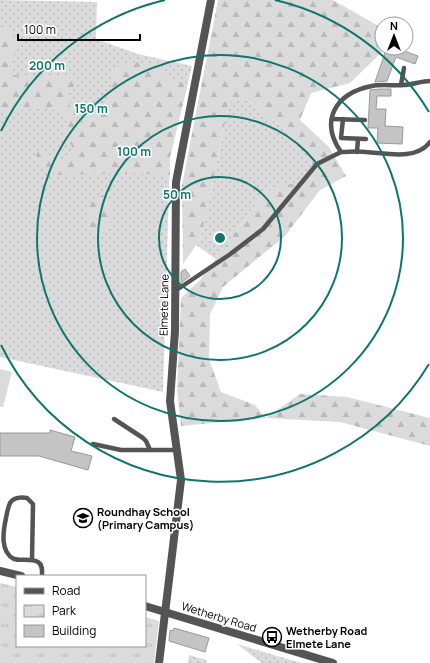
<svg xmlns="http://www.w3.org/2000/svg" width="430" height="663" font-family="Manrope,sans-serif">
	<style>
		.grass { fill: url(#grass-dots) }
		.forest { fill: url(#forest-firs) }
		.park { fill: url(#park-tufts) }
		.garden { fill: #dbdbdb }
		.building { fill: #c4c4c4; stroke: #989898 }
		.lines { fill: none; stroke-linecap: round; stroke-linejoin: round }
		.service { stroke: #545454; stroke-width: 4.5 }
		.minor { stroke: #545454; stroke-width: 8 }
		.tertiary { stroke: #545454; stroke-width: 8 }
		.ring { fill: none; stroke: #0f766e; stroke-width: 2 }
		.labels { text-anchor: middle; stroke-width: 3; stroke-linejoin: round; paint-order: stroke }
		.street-label { font-size: 11px; fill: #000; stroke: #fff }
		.poi-label { font-size: 11px; font-weight: bold; fill: #000; stroke: #fff; text-anchor: start }
		.centre { fill: #0f766e; stroke: #fff; stroke-width: 2 }
		.ring-label { font-size: 12px; text-anchor: middle; font-weight: bold; fill: #0f766e; stroke: #fff; stroke-width: 3; stroke-linejoin: round; paint-order: stroke }
	</style>
	<defs>
		<pattern id="grass-dots" width="8" height="8" patternUnits="userSpaceOnUse"><rect width="8" height="8" fill="#dbdbdb"/><path d="M2 2h.1M6 6h.1" fill="none" stroke="#bababa" stroke-width="1.8" stroke-linecap="round"/></pattern>
		<pattern id="forest-firs" width="22" height="20" patternUnits="userSpaceOnUse"><rect width="22" height="20" fill="#dbdbdb"/><path d="M5 1l3.5 6h-7zM16 11l3.5 6h-7z" fill="#bababa"/></pattern>
		<pattern id="park-tufts" width="24" height="20" patternUnits="userSpaceOnUse"><rect width="24" height="20" fill="#dbdbdb"/><path d="M3 7l-1-3M5 7V3M7 7l1-3M15 17l-1-3M17 17v-4M19 17l1-3" fill="none" stroke="#bababa"/></pattern>
	</defs>
	<rect width="100%" height="100%" fill="#fff"/>
	<g class="grass">
		<polygon points="0,0 97,2 96,39 138,54 192,66 170,157 163,392 0,357"/>
		<polygon points="230,99 246,99 282,127 307,151 313,167 301,184 265,192 216,259 196,245 201,238"/>
		<polygon points="237,644 301,663 262,663"/>
		<polygon points="189,655 207,660 206,663 188,663"/>
	</g>
	<g class="forest">
		<polygon points="218,0 333,0 382,28 382,48 384,48 383,51 350,83 311,93 300,120 329,147 346,176 320,190 285,236 223,287 210,314 209,359 221,392 255,405 266,418 300,394 347,397 430,418 430,446 340,422 266,418 181,426 177,390 181,298 201,279 265,192 280,184 301,184 313,167 307,151 282,127 246,99 230,99 201,238 183,264 182,185"/>
		<path d="M7 27 21 45 11 59 10 75 78 78V81L68 94 72 118H78L81 123 83 124 89 103H96L99 110 104 106 111 88V77L117 67 129 61 157 66 168 80 188 83 170 157V175L128 173 57 175C45 172 41 165 36 155L38 152 46 154 55 159 69 158 72 146 63 132 68 126 63 112C52 109 40 105 28 108 14 111 17 116 0 112V29Z"/>
		<path d="M100 195 106 196C114 206 111 217 109 228L103 233 94 234C84 222 84 201 100 195Z"/>
	</g>
	<polygon class="park" points="0,583 17,587 17,646 145,646 145,617 159,621 154,663 0,663"/>
	<polygon class="garden" points="0,369 12,372 3,407 0,407"/>
	<g class="building">
		<polygon points="391,48 396,48 418,56 415,64 396,57 387,81 375,82 386,50 390,52"/>
		<polygon points="380,89 391,89 391,96 377,96 376,109 386,109 385,126 403,127 402,144 377,143 378,128 368,128 370,90"/>
		<polygon points="185,269 190,276 181,283 181,272"/>
		<polygon points="50,430 75,437 71,451 92,456 88,470 39,456 0,456 0,433 50,433"/>
		<polygon points="174,628 209,638 205,652 169,641 170,630 173,631"/>
	</g>
	<g class="lines">
		<g class="service">
			<path d="M430 81C421 81 412 85 403 85 393 86 382 84 372 86 336 93 319 120 341 152 349 152 357 151 366 152 385 153 416 161 430 142"/>
			<polyline points="401,85 404,68"/>
			<polyline points="332,119 365,120"/>
			<polyline points="343,119 341,138 366,139"/>
			<polyline points="357,152 358,139"/>
			<polyline points="175,291 229,255 263,229 317,164 341,152"/>
			<polyline points="114,419 143,438 146,441 150,450"/>
			<polyline points="93,444 121,450 177,450"/>
			<path d="M32 560 33 504 27 498C21 497 14 497 10 503 8 507 7 513 6 518 3 532 0 552 14 559 21 561 32 558 38 562 43 565 42 571 42 576"/>
		</g>
		<polyline class="minor" points="159,663 181,480 170,401 175,331 176,182 211,0"/>
		<g class="tertiary">
			<polyline points="0,571 21,576"/>
			<polyline points="145,606 333,663"/>
		</g>
	</g>
	<g class="ring">
		<circle cx="220" cy="238" r="61"/>
		<circle cx="220" cy="238" r="122"/>
		<circle cx="220" cy="238" r="183"/>
		<path d="M429 364A244 244 0 0 1 1 345M1 131A244 244 0 0 1 165 0M275 0A244 244 0 0 1 429 112"/>
	</g>
	<defs>
		<g id="school-ring" transform="scale(1)"><circle r="9.5" fill="#fff" stroke="#000" stroke-width="1.5"/><path d="M0-5L7-2L0 1L-7-2ZM-4 1L0 2.5L4 1V4Q0 6-4 4Z" fill="#000"/></g>
		<g id="bus-ring" transform="scale(1)"><circle r="9.5" fill="#fff" stroke="#000" stroke-width="1.5"/><path d="M-5-6H5V4H4V6H2V4H-2V6H-4V4H-5ZM-3.5-4V0h7V-4ZM-3.5 1.2v1.5H-2V1.2ZM2 1.2v1.5H3.5V1.2Z" fill="#000"/></g>
	</defs>
	<g fill-rule="evenodd">
		<use href="#school-ring" x="83" y="518"/>
		<use href="#bus-ring" x="272" y="637"/>
	</g>
	<g class="labels">
		<g class="street-label">
			<text transform="translate(164 305) rotate(-89)" y="4">Elmete Lane</text>
			<text transform="translate(219 617) rotate(17)" y="4">Wetherby Road</text>
		</g>
		<g class="poi-label">
			<text x="97" y="516">Roundhay School<tspan x="97" dy="13">(Primary Campus)</tspan></text>
			<text x="286" y="635">Wetherby Road<tspan x="286" dy="13">Elmete Lane</tspan></text>
		</g>
	</g>
	<circle cx="220" cy="238" r="6" class="centre"/>
	<g class="ring-label">
		<text x="47" y="70">200 m</text>
		<text x="91" y="113">150 m</text>
		<text x="134" y="156">100 m</text>
		<text x="177" y="199">50 m</text>
	</g>
	<rect x="16" y="575" width="130" height="72" fill="#ffffff" stroke="#999999"/>
	<rect x="24" y="588" width="20" height="6" fill="#545454" stroke="#999999"/>
	<text x="52" y="595" font-size="12" fill="#000000">Road</text>
	<rect x="24" y="605" width="20" height="12" fill="url(#park-tufts)" stroke="#999999"/>
	<text x="52" y="615" font-size="12" fill="#000000">Park</text>
	<rect x="24" y="625" width="20" height="12" fill="#c4c4c4" stroke="#999999"/>
	<text x="52" y="635" font-size="12" fill="#000000">Building</text>
	<g transform="translate(394 36)"><circle r="19" fill="#ffffff" stroke="#999999"/>
	<path d="M0-3L7 15L0 10L-7 15Z" fill="#000000"/>
	<text y="-6" font-size="11" font-weight="bold" text-anchor="middle" fill="#000000">N</text>
	</g>
	<path d="M18 34v6h122v-6" fill="none" stroke="#000000" stroke-width="2"/>
	<text x="24" y="34" font-size="12" fill="#000000" stroke="#ffffff" stroke-width="3" paint-order="stroke">100 m</text>
</svg>
